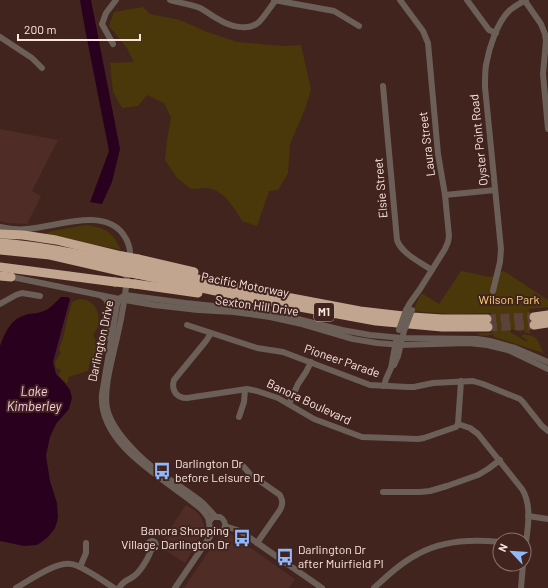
<svg xmlns="http://www.w3.org/2000/svg" width="548" height="588" font-family="Barlow,sans-serif">
	<style>
		.built { fill: #4f2c25 }
		.green { fill: #4a380a }
		.water { fill: #2a001f }
		.lines { fill: none; stroke-linecap: round; stroke-linejoin: round }
		.highway-tunnel { stroke: #5d413b; stroke-width: 9; stroke-dasharray: 9 4.5; stroke-linecap: butt }
		.minor { stroke: #6b5f57; stroke-width: 6 }
		.highway { stroke: #c2a58f; stroke-width: 9 }
		.minor-bridge { stroke: #6b5f57; stroke-width: 6 }
		.highway-bridge { stroke: #c2a58f; stroke-width: 9 }
		.labels { text-anchor: middle; stroke-width: 4; stroke-linejoin: round; paint-order: stroke }
		.shield { fill: #41241e; stroke: #c2aba6; stroke-width: 1 }
		.shield-label { font-size: 11px; font-weight: bold; fill: #f9e5e0 }
		.street-label { font-size: 12px; fill: #f9e5e0; stroke: #41241e }
		.park-label { font-size: 12px; fill: #fad27c; stroke: #41241e }
		.poi-label { font-size: 12px; fill: #f9e5e0; stroke: #41241e; text-anchor: start }
		.water-label { font-size: 13px; font-style: italic; fill: #f9c8e8; stroke: #41241e }
	</style>
	<rect width="100%" height="100%" fill="#41241e"/>
	<g class="built">
		<polygon points="0,129 58,140 32,191 41,196 27,224 7,223 0,221"/>
		<polygon points="186,505 197,512 201,517 204,526 203,534 185,563 159,546"/>
		<polygon points="226,534 231,534 295,579 289,588 184,588 216,540"/>
	</g>
	<g class="green">
		<path d="M143 7 150 14 180 20 205 31 237 42 283 46 301 45 311 90 305 109 290 144 288 173 278 190 269 191 257 226 242 221C235 208 224 191 208 188 203 188 197 189 191 189L177 178 165 160 167 141 171 117 164 103 147 95 138 106 122 108 113 92 110 63 134 62 127 48 109 26 114 12Z"/>
		<path d="M86 225C107 228 112 232 121 250L45 234 52 231Z"/>
		<path d="M461 271 490 277 504 271 548 300V307L529 309 530 334 524 332 525 330 523 329 522 332 511 329 510 332 527 342V340L522 337 523 334C526 335 531 335 534 337 539 340 540 348 544 353L494 337 493 334 486 336 479 335V333H492L491 313 450 314 413 311 421 294H423L439 304Z"/>
		<path d="M79 299C94 298 101 313 98 326 97 329 95 332 93 335L96 341V361H90L88 371 68 377V382L66 383 59 376V373L61 372V370L56 368 55 362C57 360 58 356 61 353L59 350 64 335 68 316 72 302Z"/>
	</g>
	<g class="water">
		<polygon points="80,0 91,0 120,149 112,182 102,204 90,202 109,151 85,29"/>
		<path d="M61 297H68L70 299 53 362 56 374 64 382 70 390 72 398 69 409 56 424 50 437 46 456 50 481 57 503 58 517 57 522 55 528 48 537 43 541 37 545 24 546 0 541V346C5 332 11 319 25 315 30 313 36 314 41 312 49 310 55 303 61 297Z"/>
	</g>
	<g class="lines">
		<g class="highway-tunnel">
			<polyline points="487,319 534,317"/>
			<polyline points="488,327 534,325"/>
		</g>
		<g class="minor">
			<path d="M170 0C179 3 190 4 200 8 206 11 212 16 218 19 229 26 248 32 259 22 265 16 270 7 276 0"/>
			<polyline points="274,0 334,11 359,26"/>
			<polyline points="400,0 423,31 428,43 438,154 445,195 449,236 448,242 445,249 420,289 410,303 406,310"/>
			<polyline points="467,0 489,30 496,33"/>
			<polyline points="525,1 541,24 545,34 546,41 543,74 548,129"/>
			<polyline points="0,37 32,58 42,68"/>
			<polyline points="113,44 102,24 106,13 116,0"/>
			<path d="M383 86 397 240C401 253 421 263 432 270"/>
			<polyline points="445,195 495,190"/>
			<path d="M0 227C9 229 18 230 27 229 56 227 103 207 123 234 129 242 131 251 130 260"/>
			<path d="M128 269C126 291 123 312 118 333 114 353 103 388 107 408 111 427 130 447 144 460 162 476 184 488 203 503 207 507 211 512 215 516"/>
			<polyline points="7,276 119,299 154,305 198,310 234,312 270,317 302,324 353,339 377,343 401,345 468,343 487,345 508,350 548,369"/>
			<path d="M493 291 500 262 501 249 485 87C485 79 485 72 486 65 489 48 497 22 510 10 515 6 520 3 526 0"/>
			<polyline points="125,295 185,303 243,309 273,313 342,330 370,335 402,338 477,339 490,341 515,348 548,362"/>
			<polyline points="102,296 106,299 108,304 109,338"/>
			<path d="M122 297 119 299 117 305 102 394C98 446 166 479 200 508 203 511 206 514 208 518 210 523 208 530 214 532 225 536 229 522 220 517H213L209 522"/>
			<polyline points="0,304 16,295 22,293 40,296"/>
			<polyline points="187,325 257,348 283,352 370,385 408,387 414,387 433,383 473,381 483,384 520,399 523,402 542,426 548,431"/>
			<path d="M211 333 206 341 174 380C171 390 176 398 187 398L247 389 257 391 278 398 314 419 362 437 418 439 424 438 453 428 456 427 458 424"/>
			<polyline points="394,365 398,356 404,331"/>
			<polyline points="384,386 386,379 391,368 396,341"/>
			<polyline points="289,404 298,384 306,372 311,362"/>
			<polyline points="239,417 244,402 245,390"/>
			<path d="M458 424 470 428 478 434 522 489C534 508 526 536 524 558"/>
			<polyline points="458,424 461,381"/>
			<path d="M243 466 250 474 280 495C283 501 283 504 280 510L257 543"/>
			<polyline points="383,492 420,492 430,491 447,486 478,475 488,469 500,460"/>
			<polyline points="528,516 548,519"/>
			<polyline points="225,526 240,531 322,588"/>
			<circle cx="152" cy="545" r="4"/>
			<polyline points="80,567 86,553 86,543"/>
			<path d="M16 588C30 580 55 562 71 564 81 565 105 582 114 588"/>
			<path d="M119 588C125 579 126 582 134 576 140 572 150 556 151 549"/>
			<polyline points="175,588 213,532"/>
			<path d="M374 588C387 576 402 562 418 554 443 540 472 539 500 542"/>
			<polyline points="521,588 523,564"/>
		</g>
		<g class="highway">
			<polyline points="0,234 23,235 56,240 122,256"/>
			<path d="M0 243C42 246 82 255 123 263"/>
			<polyline points="0,250 50,255 124,272"/>
			<polyline points="138,259 194,272"/>
			<polyline points="0,267 115,282"/>
			<polyline points="138,267 286,297 360,311 412,317 442,319 487,319"/>
			<polyline points="137,274 239,296 376,321 442,327 488,327"/>
			<polyline points="0,276 11,277"/>
			<polyline points="135,284 198,293"/>
			<polyline points="534,317 548,315"/>
			<polyline points="534,325 548,323"/>
		</g>
		<g class="minor-bridge">
			<polyline points="399,330 406,310"/>
			<polyline points="404,331 412,310"/>
		</g>
		<g class="highway-bridge">
			<polyline points="122,256 138,259"/>
			<polyline points="123,263 138,267"/>
			<polyline points="124,272 137,274"/>
			<polyline points="115,282 135,284"/>
		</g>
	</g>
	<defs>
		<g id="bus-bare" transform="scale(1.38)"><path d="M-5-6H5V4H4V6H2V4H-2V6H-4V4H-5ZM-3.5-4V0h7V-4ZM-3.5 1.2v1.5H-2V1.2ZM2 1.2v1.5H3.5V1.2Z" fill="#90b8fd" stroke="#41241e" stroke-width="2.5" paint-order="stroke"/></g>
	</defs>
	<g fill-rule="evenodd">
		<use href="#bus-bare" x="162" y="471"/>
		<use href="#bus-bare" x="242" y="538"/>
		<use href="#bus-bare" x="285" y="557"/>
	</g>
	<g class="labels">
		<rect class="shield" x="314" y="303" width="20" height="18" rx="3"/>
		<g class="shield-label">
			<text x="324" y="316">M1</text>
		</g>
		<g class="street-label">
			<text transform="translate(479 140) rotate(-96)" y="4">Oyster Point Road</text>
			<text transform="translate(427 144) rotate(-97)" y="4">Laura Street</text>
			<text transform="translate(381 188) rotate(-95)" y="4">Elsie Street</text>
			<text transform="translate(245 285) rotate(11)" y="4">Pacific Motorway</text>
			<text transform="translate(257 306) rotate(8)" y="4">Sexton Hill Drive</text>
			<text transform="translate(101 341) rotate(-78)" y="4">Darlington Drive</text>
			<text transform="translate(342 361) rotate(19)" y="4">Pioneer Parade</text>
			<text transform="translate(309 402) rotate(25)" y="4">Banora Boulevard</text>
		</g>
		<g class="park-label">
			<text x="509" y="304">Wilson Park</text>
		</g>
		<g class="poi-label">
			<text x="175" y="468">Darlington Dr<tspan x="175" dy="14">before Leisure Dr</tspan></text>
			<text x="229" y="535" text-anchor="end">Banora Shopping<tspan x="229" dy="14">Village, Darlington Dr</tspan></text>
			<text x="298" y="554">Darlington Dr<tspan x="298" dy="14">after Muirfield Pl</tspan></text>
		</g>
		<g class="water-label">
			<text x="34" y="396">Lake<tspan x="34" dy="15">Kimberley</tspan></text>
		</g>
	</g>
	<g transform="translate(512 552) rotate(295)"><circle r="19" fill="#41241e" stroke="#8b716c"/>
	<path d="M0-3L7 15L0 10L-7 15Z" fill="#90b8fd"/>
	<text y="-6" font-size="11" font-weight="bold" text-anchor="middle" fill="#f9e5e0">N</text>
	</g>
	<path d="M18 34v6h122v-6" fill="none" stroke="#f9e5e0" stroke-width="2"/>
	<text x="24" y="34" font-size="12" fill="#f9e5e0" stroke="#41241e" stroke-width="3" paint-order="stroke">200 m</text>
</svg>
